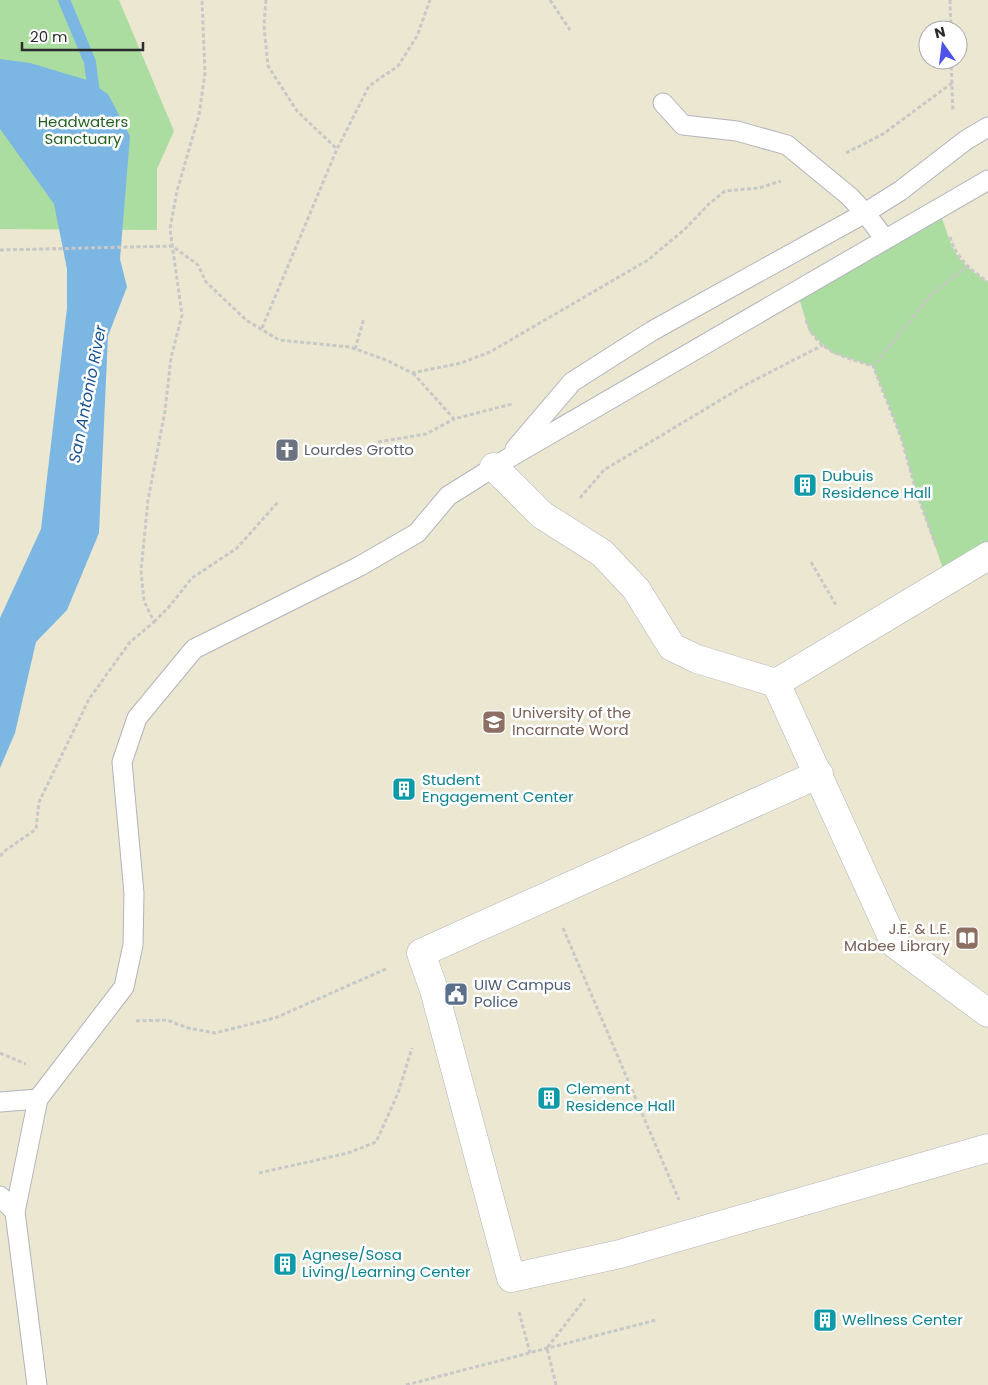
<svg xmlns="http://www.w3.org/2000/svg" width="988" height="1385" font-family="Poppins,sans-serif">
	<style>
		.education { fill: #ebe7d0; fill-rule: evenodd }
		.green { fill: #abdda1 }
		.water { fill: #7cb7e4 }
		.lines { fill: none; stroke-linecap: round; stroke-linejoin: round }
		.stream { stroke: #7cb7e4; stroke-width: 12 }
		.lane-casing { stroke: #b2b3bd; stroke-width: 21 }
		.street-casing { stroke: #b2b3bd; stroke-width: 29 }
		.path { stroke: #c8c8c8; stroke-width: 3; stroke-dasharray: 4 2.5; stroke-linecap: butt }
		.lane { stroke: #fff; stroke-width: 19 }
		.street { stroke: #fff; stroke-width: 28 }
		.labels { text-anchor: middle; stroke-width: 5; stroke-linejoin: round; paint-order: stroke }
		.park-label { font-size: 15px; fill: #246221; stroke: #fff }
		.worship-label { font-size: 15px; fill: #5b616d; stroke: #fff; text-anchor: start }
		.culture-label { font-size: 15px; fill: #0d838f; stroke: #fff; text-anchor: start }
		.education-label { font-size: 15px; fill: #785e54; stroke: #fff; text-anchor: start }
		.service-label { font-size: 15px; fill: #4e5e75; stroke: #fff; text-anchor: start }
		.water-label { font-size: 16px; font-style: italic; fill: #1a5490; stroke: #fff }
	</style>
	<rect width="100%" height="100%" fill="#ece8df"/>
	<path class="education" d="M0 0H988V1385H0ZM928 30H958V60H928Z"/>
	<g class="green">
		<polygon points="0,0 119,0 174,131 157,169 157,230 0,229"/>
		<path d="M937 209C945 222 947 237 954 250 960 263 976 274 988 282V556L947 580 916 491 901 437 873 366 832 353 809 331 797 291Z"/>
	</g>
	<polygon class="water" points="0,59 30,63 87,80 108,94 130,136 120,259 127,287 108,336 99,533 67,610 36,642 15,733 0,768 0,618 41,529 67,308 67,269 54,204 0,129"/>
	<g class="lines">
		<polyline class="stream" points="64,0 90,62 95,102"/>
		<g class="lane-casing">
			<g id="lane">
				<polyline points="663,103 683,125 737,131 787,145 849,196 865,213 885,239"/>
				<polyline points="515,449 572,382 652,331 865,213 900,191 966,140 988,127"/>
				<polyline points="0,1102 38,1099"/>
				<polyline points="0,1196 15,1212 37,1385"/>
				<polyline points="15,1212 38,1099 124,987 133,945 134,893 122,762 137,718 194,649 360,566 417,533 448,496 507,459 988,180"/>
			</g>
		</g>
		<g class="street-casing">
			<g id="street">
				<polyline points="494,467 542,515 602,553 636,589 672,647 697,659 776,683"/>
				<polyline points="988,556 776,683 895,944 988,1013"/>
				<polyline points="819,774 421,953 434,990 511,1278 620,1254 988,1148"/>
			</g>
		</g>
		<g class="path">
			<polyline points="266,0 264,26 268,66 297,111 337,149"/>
			<polyline points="550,0 570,30"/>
			<polyline points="950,0 951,30"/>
			<polyline points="951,60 953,112"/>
			<polyline points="846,153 883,134 952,83"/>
			<path d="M950 237C956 258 971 270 988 282"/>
			<polyline points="0,250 172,246 198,265 206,282 246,320 279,340 350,347 386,360 412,373 461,363 490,352 648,260 685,229 709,204 725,191 759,188 781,181"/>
			<path d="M806 320C816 352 845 357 873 366"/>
			<polyline points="262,328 337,149 369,86 398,66 417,36 430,0"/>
			<polyline points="355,349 364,318"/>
			<polyline points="413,373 454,419 512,404"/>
			<polyline points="378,442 426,434 454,419"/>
			<polyline points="580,498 604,470 747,384 823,345"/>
			<polyline points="936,546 916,491 901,437 873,366 931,295 967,266"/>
			<polyline points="811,562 837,607"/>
			<polyline points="154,622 168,608 192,578 237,548 278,502"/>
			<polyline points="0,856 6,850 36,829 39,802 89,699 130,642 154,622 144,601 141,571 148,500 165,411 171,358 182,315 170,229 177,191 199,115 205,73 202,0"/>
			<polyline points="563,928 679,1200"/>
			<polyline points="136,1021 167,1020 188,1028 215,1033 275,1018 388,968"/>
			<polyline points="0,1053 26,1064"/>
			<polyline points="259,1173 348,1153 376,1142 398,1093 412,1048"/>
			<polyline points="519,1312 530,1353"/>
			<polyline points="406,1385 656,1320"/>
			<polyline points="556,1385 547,1348 585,1299"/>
		</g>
		<use href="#lane" class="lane"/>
		<use href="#street" class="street"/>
	</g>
	<defs>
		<g id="church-square" transform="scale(1.25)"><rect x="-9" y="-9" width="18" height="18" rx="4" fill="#6b7280" stroke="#fff"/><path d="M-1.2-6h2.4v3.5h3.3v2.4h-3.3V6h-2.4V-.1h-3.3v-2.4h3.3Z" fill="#fff"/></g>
		<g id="building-square" transform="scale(1.25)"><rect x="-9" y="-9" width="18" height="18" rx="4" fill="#0f9aa8" stroke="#fff"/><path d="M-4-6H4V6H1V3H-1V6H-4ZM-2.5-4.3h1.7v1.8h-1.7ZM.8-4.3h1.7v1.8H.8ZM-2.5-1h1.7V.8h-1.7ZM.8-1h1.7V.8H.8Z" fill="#fff"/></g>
		<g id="university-square" transform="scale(1.25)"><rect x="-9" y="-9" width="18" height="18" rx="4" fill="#8d6e63" stroke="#fff"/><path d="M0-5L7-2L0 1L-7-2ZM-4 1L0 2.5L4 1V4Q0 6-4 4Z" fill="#fff"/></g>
		<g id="library-square" transform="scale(1.25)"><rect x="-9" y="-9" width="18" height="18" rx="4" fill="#8d6e63" stroke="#fff"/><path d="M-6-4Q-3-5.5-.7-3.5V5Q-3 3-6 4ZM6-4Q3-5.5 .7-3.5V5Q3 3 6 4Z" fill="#fff"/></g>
		<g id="civic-square" transform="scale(1.25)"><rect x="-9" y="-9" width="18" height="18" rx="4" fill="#5c6f8a" stroke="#fff"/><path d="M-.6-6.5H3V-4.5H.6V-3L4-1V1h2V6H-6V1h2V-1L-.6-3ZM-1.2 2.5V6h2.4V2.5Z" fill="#fff"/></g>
	</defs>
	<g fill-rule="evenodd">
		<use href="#church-square" x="287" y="450"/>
		<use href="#building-square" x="805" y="485"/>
		<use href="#university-square" x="494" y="722"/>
		<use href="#building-square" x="404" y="789"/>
		<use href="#library-square" x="967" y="938"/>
		<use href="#civic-square" x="456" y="994"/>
		<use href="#building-square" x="549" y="1098"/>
		<use href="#building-square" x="285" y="1264"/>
		<use href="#building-square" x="825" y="1320"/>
	</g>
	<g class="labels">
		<g class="park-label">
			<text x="83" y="127">Headwaters<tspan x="83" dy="17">Sanctuary</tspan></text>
		</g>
		<g class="worship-label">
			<text x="304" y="455">Lourdes Grotto</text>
		</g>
		<g class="culture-label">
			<text x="822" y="481">Dubuis<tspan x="822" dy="17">Residence Hall</tspan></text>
			<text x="422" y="785">Student<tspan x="422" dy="17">Engagement Center</tspan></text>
			<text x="566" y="1094">Clement<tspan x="566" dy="17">Residence Hall</tspan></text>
			<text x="302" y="1260">Agnese/Sosa<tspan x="302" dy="17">Living/Learning Center</tspan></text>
			<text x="842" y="1325">Wellness Center</text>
		</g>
		<g class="education-label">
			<text x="512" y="718">University of the<tspan x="512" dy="17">Incarnate Word</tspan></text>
			<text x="950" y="934" text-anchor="end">J.E. &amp; L.E.<tspan x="950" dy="17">Mabee Library</tspan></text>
		</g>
		<g class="service-label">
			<text x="474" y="990">UIW Campus<tspan x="474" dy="17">Police</tspan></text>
		</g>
		<g class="water-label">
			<text transform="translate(87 394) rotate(-79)" y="6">San Antonio River</text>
		</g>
	</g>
	<g transform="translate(943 45) rotate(346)"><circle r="24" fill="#ffffff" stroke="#aaaaaa"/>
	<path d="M0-4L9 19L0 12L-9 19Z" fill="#4e52e9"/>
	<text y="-8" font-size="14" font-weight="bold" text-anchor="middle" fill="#2b2b2b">N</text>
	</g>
	<path d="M22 42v8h121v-8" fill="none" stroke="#2b2b2b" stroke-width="2.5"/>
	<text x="30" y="42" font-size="15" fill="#2b2b2b" stroke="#ffffff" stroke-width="4" paint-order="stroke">20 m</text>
</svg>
